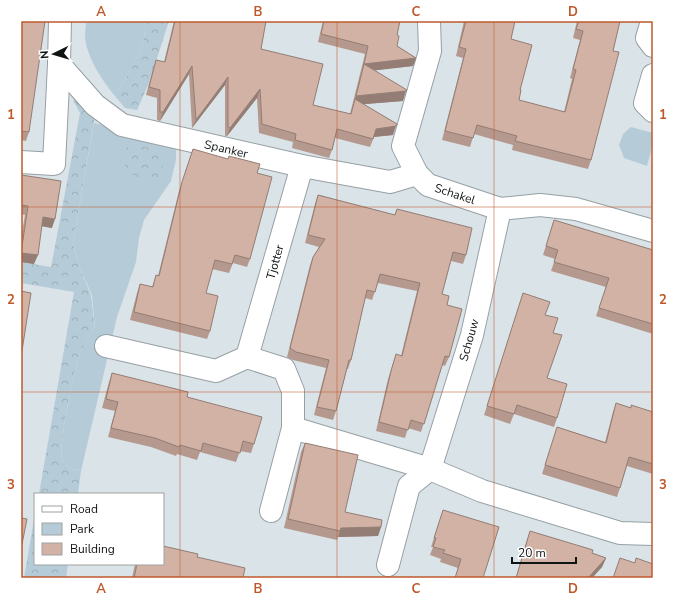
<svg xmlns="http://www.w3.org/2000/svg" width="674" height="599" font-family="'Nunito Sans',sans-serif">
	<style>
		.green { fill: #b5ccd8 }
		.forest { fill: url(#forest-crowns) }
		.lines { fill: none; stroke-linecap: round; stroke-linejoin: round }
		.minor-casing { stroke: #97a0a4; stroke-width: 24 }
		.minor { stroke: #fff; stroke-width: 22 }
		.wall { fill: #b5998e }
		.shaded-wall { fill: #937d74 }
		.building { fill: #d2b2a5; stroke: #937d74 }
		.grid { fill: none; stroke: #bf592b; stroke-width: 1; stroke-opacity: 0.55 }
		.labels { text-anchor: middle; stroke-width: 3; stroke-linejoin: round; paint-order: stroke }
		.street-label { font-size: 12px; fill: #101314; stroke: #fff }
		.neatline { fill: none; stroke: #bf592b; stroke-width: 1.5 }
		.grid-label { font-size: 13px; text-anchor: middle; font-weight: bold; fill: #bf592b }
	</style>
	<defs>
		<pattern id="forest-crowns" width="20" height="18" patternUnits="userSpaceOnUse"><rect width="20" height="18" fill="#b5ccd8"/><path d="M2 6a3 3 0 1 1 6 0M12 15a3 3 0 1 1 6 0" fill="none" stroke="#9baeb8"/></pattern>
	</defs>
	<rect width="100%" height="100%" fill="#dae3e8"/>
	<g class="green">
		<path d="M86 21H144C151 40 125 80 115 96 102 80 87 58 85 37 85 32 86 26 86 21Z"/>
		<path d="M94 123 176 143V160L171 181 144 220 139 238 136 262 117 317 81 471C74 471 65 467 62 459 58 447 74 371 79 356 82 347 87 337 93 329H95L92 295 79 266 73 243Z"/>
		<polygon points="631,127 653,133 653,143 647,166 624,158 619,145 623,134"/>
	</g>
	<g class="forest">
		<path d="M144 21H169L149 83 137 110 125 108 115 96C125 80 151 40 144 21Z"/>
		<path d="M71 87 96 110 73 243 79 266 91 295 95 329H93C87 338 82 347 79 356 74 371 58 447 62 459 65 467 74 471 81 471L78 494H39L74 292 21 283V262L51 267 80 113 74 102Z"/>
		<polygon points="127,142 167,153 157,184 124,172"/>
		<polygon points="35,514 35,564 68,564 66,578 24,578"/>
	</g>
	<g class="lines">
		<g class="minor-casing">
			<g id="minor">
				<polyline points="60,21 59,64 95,105 122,125 302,166 390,182 417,174"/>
				<polyline points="429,21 430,51 403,146 417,174 428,185 500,209 540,205 576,209 653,231"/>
				<polyline points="652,21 647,38 653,46"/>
				<polyline points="653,75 645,103 653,111"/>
				<polyline points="21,162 54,164 59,64"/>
				<polyline points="106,346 216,371 247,357 284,369 293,391 293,428 271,511"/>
				<polyline points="247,357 302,166"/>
				<polyline points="293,428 430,469 482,491 620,533 653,534"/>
				<polyline points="388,565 409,486 430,469 472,335 500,209"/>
			</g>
		</g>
		<use href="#minor" class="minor"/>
	</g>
	<g class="wall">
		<polygon points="21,21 29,132 26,141 21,140"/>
		<polygon points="174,21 266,21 261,49 313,105 350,114 365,54 318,42 323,21 400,21 397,35 397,46 416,58 413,66 374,70 403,101 364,104 393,135 374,137 370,147 335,138 332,150 329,158 292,148 293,142 259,133 257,98 227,136 225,136 225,85 192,128 189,74 160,121 157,120 157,98 146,95 153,69 156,60 164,62"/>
		<polygon points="464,21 515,21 511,39 520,90 519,100 564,112 572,79 570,78 580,40 573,38 577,21 620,21 613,51 591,160 588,169 512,150 513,145 474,134 470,147 442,140 463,58 456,56"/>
		<polygon points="193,149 257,173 250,259 247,267 233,263 229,273 212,269 206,293 210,331 207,339 130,320 137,293 140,284 152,287 156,275 158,276 179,191"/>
		<polygon points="21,175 52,228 42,226 34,264 21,262 21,239 25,215 21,214"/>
		<polygon points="318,195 395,215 397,209 466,255 463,264 451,261 442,294 447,305 449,357 445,366 442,365 421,432 408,428 405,438 376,431 388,379 396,354 401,356 417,291 378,283 372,300 365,298 351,360 348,369 347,369 336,411 333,420 314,415 326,368 293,360 287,357 310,265 313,257 319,247 305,243 315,204"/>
		<polygon points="554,220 653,250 653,334 596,316 606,287 551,271 555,259 543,255"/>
		<polygon points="523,293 553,333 547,378 557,418 554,427 514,414 510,424 484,415"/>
		<polygon points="112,373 187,397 254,444 251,453 240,451 236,462 200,452 197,460 177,454 176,456 151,447 108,437 115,411 102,408 109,382"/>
		<polygon points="616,403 631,408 653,412 653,474 627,466 617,497 542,474 557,427 605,442 613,412"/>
		<polygon points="305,443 345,512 381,527 378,536 338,537 337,540 284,528 301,452"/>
		<polygon points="443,510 483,578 455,578 458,568 440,562 441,559 430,555 433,547 431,547"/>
		<polygon points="530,531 606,558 602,567 592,578 516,578 527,540"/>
		<polygon points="197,557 243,578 132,578 135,564 163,564"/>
	</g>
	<g class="shaded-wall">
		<polygon points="416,58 413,66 362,72 364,64 361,72 364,64"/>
		<polygon points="192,66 189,74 160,121 163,112"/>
		<polygon points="228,77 225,85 192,128 196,120"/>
		<polygon points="260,89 257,98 227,136 230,128"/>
		<polygon points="406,91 403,101 354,105 355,99 353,105 356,96"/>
		<polygon points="396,126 393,135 373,137 376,129"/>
		<polygon points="43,217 55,219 52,228 40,226"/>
		<polygon points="21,253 38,255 34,264 21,262"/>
		<polygon points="381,527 378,536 338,537 341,528"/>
		<polygon points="606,558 602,567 592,578 588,578"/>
	</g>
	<g class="building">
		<polygon points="21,21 45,21 29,132 21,131"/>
		<polygon points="175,21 266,21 261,49 323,64 313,105 351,114 355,99 397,124 396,126 376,129 373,139 337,129 332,150 295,140 296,134 262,124 260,89 230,128 228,127 228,77 196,120 192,66 163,112 160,112 160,90 149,87 156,60 165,62"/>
		<polygon points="324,21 400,21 397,35 399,36 397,46 416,58 364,64 368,46 321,34"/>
		<polygon points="466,21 515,21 511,39 532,45 520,90 521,90 519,100 565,112 576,70 573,69 583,31 576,29 579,21 620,21 613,51 619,52 591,160 515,141 517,136 477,125 473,138 445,131 466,49 459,47"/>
		<polygon points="364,64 407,90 406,91 356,96"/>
		<polygon points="193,149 228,159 229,156 260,164 257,173 272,177 250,259 235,255 232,264 215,260 206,293 218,296 210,331 134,312 140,284 153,287 156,275 159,276 182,182"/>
		<polygon points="21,175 61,181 55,219 43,217 38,255 21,253 28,206 21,205"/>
		<polygon points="318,195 395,215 397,209 472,228 466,255 453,252 442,294 449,296 447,305 462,309 449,357 445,356 424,424 411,420 408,430 379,422 391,371 396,354 402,356 420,283 380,274 375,292 367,290 351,360 349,360 336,411 317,407 329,360 296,352 290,348 313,257 325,239 308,235"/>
		<polygon points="554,220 653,250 653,324 599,308 609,278 554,262 558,250 546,246"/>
		<polygon points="21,291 31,293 21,357"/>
		<polygon points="523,293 550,302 545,315 558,318 553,333 562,335 547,378 567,384 557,418 517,405 514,414 487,406"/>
		<polygon points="112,373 188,392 187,397 262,417 254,444 243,441 240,453 203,443 201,451 180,445 179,447 155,438 111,428 118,402 106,399"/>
		<polygon points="616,403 631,408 631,405 653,412 653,464 629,457 620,488 545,465 557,427 606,443"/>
		<polygon points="305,443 358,455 345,512 382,520 381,527 341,528 340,531 288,519"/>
		<polygon points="443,510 499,527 483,578 455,578 461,559 443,553 445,550 433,547 436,538 434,538"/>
		<polygon points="21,518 27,519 21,549"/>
		<polygon points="530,531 593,550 592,553 606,558 588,578 516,578"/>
		<polygon points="163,546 198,554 197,557 245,568 243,578 134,578 137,564 163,564"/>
		<polygon points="620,558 635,563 636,558 653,564 653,578 613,578"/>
	</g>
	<path class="grid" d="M180 21V578M337 21V578M494 21V578M21 207H653M21 392H653"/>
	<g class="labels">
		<g class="street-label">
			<text transform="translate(226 149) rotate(13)" y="4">Spanker</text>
			<text transform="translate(455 194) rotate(18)" y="4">Schakel</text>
			<text transform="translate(275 262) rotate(-74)" y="4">Tjotter</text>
			<text transform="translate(469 340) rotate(-74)" y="4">Schouw</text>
		</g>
	</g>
	<rect width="674" height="599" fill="none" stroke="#ffffff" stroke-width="44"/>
	<rect x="34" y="493" width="130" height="72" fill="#ffffff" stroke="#9fa1a1"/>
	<rect x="42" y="506" width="20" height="6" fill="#ffffff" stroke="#9fa1a1"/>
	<text x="70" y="513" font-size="12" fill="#101314">Road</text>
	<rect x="42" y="523" width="20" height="12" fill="#b5ccd8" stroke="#9fa1a1"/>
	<text x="70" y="533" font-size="12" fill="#101314">Park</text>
	<rect x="42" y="543" width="20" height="12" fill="#d2b2a5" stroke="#9fa1a1"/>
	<text x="70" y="553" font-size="12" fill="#101314">Building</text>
	<g transform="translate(54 54) rotate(265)" stroke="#ffffff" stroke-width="3" paint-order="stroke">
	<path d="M0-3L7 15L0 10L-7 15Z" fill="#101314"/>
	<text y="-6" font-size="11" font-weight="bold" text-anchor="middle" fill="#101314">N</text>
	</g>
	<path d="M512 557v6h64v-6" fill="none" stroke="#101314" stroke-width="2"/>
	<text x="518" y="557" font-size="12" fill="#101314" stroke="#ffffff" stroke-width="3" paint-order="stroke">20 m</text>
	<rect x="22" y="22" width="630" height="555" class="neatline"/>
	<g class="grid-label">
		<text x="101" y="16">A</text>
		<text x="258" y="16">B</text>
		<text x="416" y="16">C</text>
		<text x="573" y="16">D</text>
		<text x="11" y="119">1</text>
		<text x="663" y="119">1</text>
		<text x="11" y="304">2</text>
		<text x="663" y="304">2</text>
		<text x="11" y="489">3</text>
		<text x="663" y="489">3</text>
		<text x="101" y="593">A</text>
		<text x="258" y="593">B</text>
		<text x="416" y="593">C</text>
		<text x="573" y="593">D</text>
	</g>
</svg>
